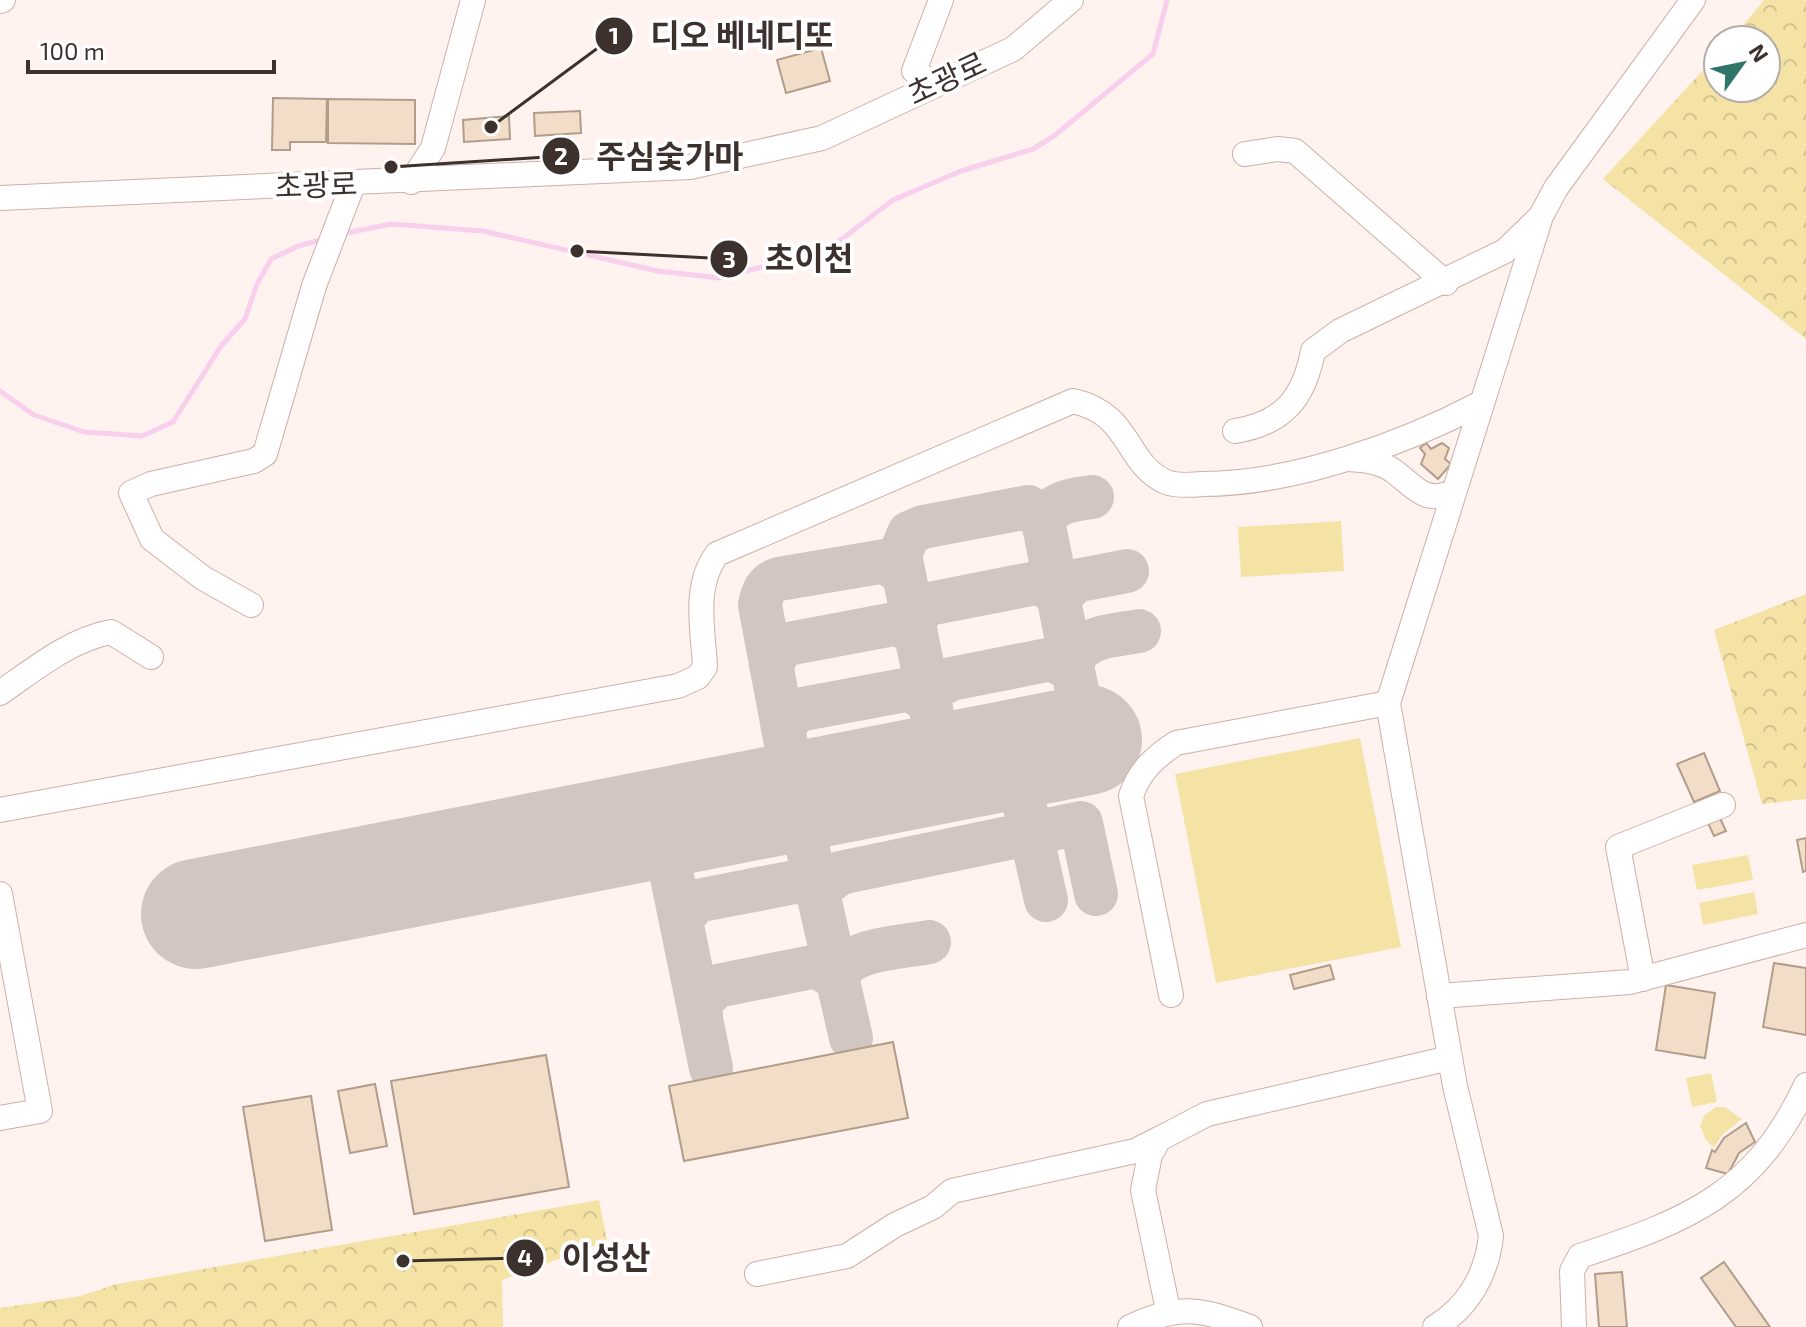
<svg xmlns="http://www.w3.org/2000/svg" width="1806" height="1327" font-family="'Exo 2','Noto Sans KR',sans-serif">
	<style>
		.forest { fill: url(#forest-crowns) }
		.park { fill: #f5e3a6 }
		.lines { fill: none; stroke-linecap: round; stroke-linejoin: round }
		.stream { stroke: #f8cfec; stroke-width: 5 }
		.taxiway { stroke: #d2c6c2; stroke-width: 44 }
		.runway { stroke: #d2c6c2; stroke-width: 110 }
		.building { fill: #f2ddc9; stroke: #b19d8a; stroke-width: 2 }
		.minor-casing { stroke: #cdb0a8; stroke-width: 26 }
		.minor { stroke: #fff; stroke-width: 24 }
		.labels { text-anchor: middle; stroke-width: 8; stroke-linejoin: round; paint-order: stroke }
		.street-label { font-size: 30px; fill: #3d312e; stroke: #fff }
		.leader { fill: none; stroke: #3d312e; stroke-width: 3 }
		.callout-dot { fill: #3d312e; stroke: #fff; stroke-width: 3 }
		.mark-label { font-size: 24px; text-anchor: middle; font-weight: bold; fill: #fff }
		.callout-label { font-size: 32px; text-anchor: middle; font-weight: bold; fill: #3d312e; stroke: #fff; stroke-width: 8; stroke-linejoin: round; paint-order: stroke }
	</style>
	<defs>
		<pattern id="forest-crowns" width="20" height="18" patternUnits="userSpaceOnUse" patternTransform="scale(2)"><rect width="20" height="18" fill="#f5e3a6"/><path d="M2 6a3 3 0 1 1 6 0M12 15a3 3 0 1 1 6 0" fill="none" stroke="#d3c38f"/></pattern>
	</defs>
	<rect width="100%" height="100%" fill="#fff2ef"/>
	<g class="forest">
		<polygon points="1764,0 1806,0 1806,339 1603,179 1718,54 1718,88 1766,88 1766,40 1731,40"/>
		<polygon points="1806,594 1806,799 1762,804 1714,630"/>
		<polygon points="599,1200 607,1241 502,1280 503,1327 0,1327 0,1308 80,1296 117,1284"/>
	</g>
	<g class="park">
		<polygon points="1341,521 1344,571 1241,577 1238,527"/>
		<polygon points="1360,738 1401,947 1216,983 1175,774"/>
		<polygon points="1748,855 1753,880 1697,890 1692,865"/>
		<polygon points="1754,892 1758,914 1703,925 1699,903"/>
		<polygon points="1711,1073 1717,1102 1692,1107 1686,1078"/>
		<polygon points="1716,1107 1725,1107 1742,1119 1722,1135 1714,1148 1706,1140 1700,1126 1704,1116"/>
	</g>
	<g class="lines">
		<g class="stream">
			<polyline points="341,234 391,224 483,231 658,271 720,278 781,262 819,251 842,239 893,200 961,171 1033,149 1054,136 1153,54 1167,0"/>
			<polyline points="0,391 34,415 84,432 142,436 173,422 221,346 245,319 257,284 271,259 298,246 324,239"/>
		</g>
		<g class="taxiway">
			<path d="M1043 521C1053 501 1073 500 1092 497"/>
			<polyline points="914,625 919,612 929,604 1036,583 1048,587 1059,598 1075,581 1127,571"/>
			<path d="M1072 662C1082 635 1114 636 1139 631"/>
			<polyline points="771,664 783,645 894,624 907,628 916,638"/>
			<polyline points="930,703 934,688 951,679 1052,659 1073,671"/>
			<polyline points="783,728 794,713 803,709 910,689 930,703"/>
			<polyline points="1013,754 1046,900"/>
			<polyline points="943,768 900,555 909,533 923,527 1028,507 1043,521 1087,740"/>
			<polyline points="661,823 711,1068"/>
			<polyline points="819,897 823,886 840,873 1081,823 1096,894"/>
			<polyline points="681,919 697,901 800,881 818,890"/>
			<path d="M701 1017 700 1002 717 986 817 966 838 980C843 947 902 948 929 942"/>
			<path d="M851 1038 796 797 760 605C762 592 766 583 779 579L885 561 904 575"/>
		</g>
		<polyline class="runway" points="196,914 1087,740"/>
	</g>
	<g class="building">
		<polygon points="821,48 830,81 786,93 777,60"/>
		<polygon points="273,98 327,99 326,142 290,142 290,150 272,150"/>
		<polygon points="328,99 415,100 415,144 328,143"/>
		<polygon points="580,111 581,133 535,136 534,113"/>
		<polygon points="509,116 510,139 464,142 463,120"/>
		<polygon points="1426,443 1431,449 1442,443 1449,448 1445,459 1451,464 1438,479 1421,464 1425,454 1420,448"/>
		<polygon points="1704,753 1720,791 1694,802 1677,764"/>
		<polygon points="1720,818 1726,831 1714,836 1708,823"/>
		<polygon points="1806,838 1806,871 1803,872 1797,840"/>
		<polygon points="1774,963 1806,968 1806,1035 1763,1027"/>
		<polygon points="1330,965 1334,979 1294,989 1290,975"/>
		<polygon points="1666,985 1715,993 1705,1058 1656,1050"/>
		<polygon points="893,1042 908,1118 684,1161 669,1086"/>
		<polygon points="546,1055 569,1187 414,1214 391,1081"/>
		<polygon points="375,1084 387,1146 350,1153 338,1091"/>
		<polygon points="311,1096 332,1230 265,1241 243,1107"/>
		<polygon points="1746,1123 1755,1142 1739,1153 1728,1174 1706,1168 1712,1150 1715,1152 1724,1138"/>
		<polygon points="1724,1262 1770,1327 1736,1327 1701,1278"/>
		<polygon points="1622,1272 1627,1327 1599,1327 1595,1274"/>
	</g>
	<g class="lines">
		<g class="minor-casing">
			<g id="minor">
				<polyline points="941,0 914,71 930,81 943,81"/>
				<polyline points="0,1 3,0"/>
				<polyline points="1245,154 1278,149 1295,151 1446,283"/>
				<polyline points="411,182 433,148 473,0"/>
				<polyline points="0,198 690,167 822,138 1013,49 1071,0"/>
				<path d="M1235 431C1284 423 1304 398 1313 351L1340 331 1505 251 1539 218"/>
				<path d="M1348 459C1364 460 1378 461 1392 470 1414 485 1423 505 1453 492"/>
				<polyline points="251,605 203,578 152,539 131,493 151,484 254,461 265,454 314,286 353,184"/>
				<path d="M0 693C33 670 71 639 111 632L151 657"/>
				<path d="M0 810 678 686 698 677 705 667C703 628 693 586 717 554L1073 401C1132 414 1124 463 1166 482 1176 486 1192 485 1203 484 1292 484 1401 445 1481 403"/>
				<polyline points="0,894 40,1111 0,1118"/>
				<polyline points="1643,979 1618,847 1723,805"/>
				<path d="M1171 995 1131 796C1139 771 1155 757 1176 743L1388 703"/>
				<polyline points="1439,996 1630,982 1806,935"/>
				<polyline points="757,1274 847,1256 895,1225 933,1207 952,1191 1135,1151 1159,1139"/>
				<polyline points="1168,1310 1143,1190 1150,1155 1159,1139 1207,1114 1450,1058"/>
				<path d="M1130 1327C1179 1304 1199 1308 1250 1327"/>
				<path d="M1435 1327C1469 1307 1487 1273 1491 1236L1455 1086 1388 703 1541 216 1556 188 1693 0"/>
				<path d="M1574 1327 1572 1271 1580 1256C1689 1220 1755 1194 1806 1085"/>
			</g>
		</g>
		<use href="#minor" class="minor"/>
	</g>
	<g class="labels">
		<g class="street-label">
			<text transform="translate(947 79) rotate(-25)" y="10">초광로</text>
			<text transform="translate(316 186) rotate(-2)" y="10">초광로</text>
		</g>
	</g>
	<path class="leader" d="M491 127L614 36M391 167L561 156M577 251L729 259M403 1261L525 1258"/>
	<g class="callout-dot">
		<circle cx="491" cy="127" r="8"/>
		<circle cx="391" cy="167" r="8"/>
		<circle cx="577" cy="251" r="8"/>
		<circle cx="403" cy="1261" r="8"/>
		<circle cx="614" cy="36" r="20"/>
		<circle cx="561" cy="156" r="20"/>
		<circle cx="729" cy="259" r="20"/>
		<circle cx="525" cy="1258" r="20"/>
	</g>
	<g class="mark-label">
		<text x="614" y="44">1</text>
		<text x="561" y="165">2</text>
		<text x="729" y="268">3</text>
		<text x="525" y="1266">4</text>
	</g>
	<g class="callout-label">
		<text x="742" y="47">디오 베네디또</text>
		<text x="670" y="168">주심숯가마</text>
		<text x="809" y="270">초이천</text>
		<text x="606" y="1269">이성산</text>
	</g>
	<g transform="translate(1742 64) rotate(57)"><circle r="38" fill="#ffffff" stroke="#b1adab" stroke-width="2"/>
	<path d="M0-6L14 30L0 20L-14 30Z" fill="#2f7569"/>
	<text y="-12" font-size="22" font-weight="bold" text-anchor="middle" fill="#3d312e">N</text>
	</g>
	<path d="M28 60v12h246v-12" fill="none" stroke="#3d312e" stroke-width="4"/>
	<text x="40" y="60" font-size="24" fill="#3d312e" stroke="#ffffff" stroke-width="6" paint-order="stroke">100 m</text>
</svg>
